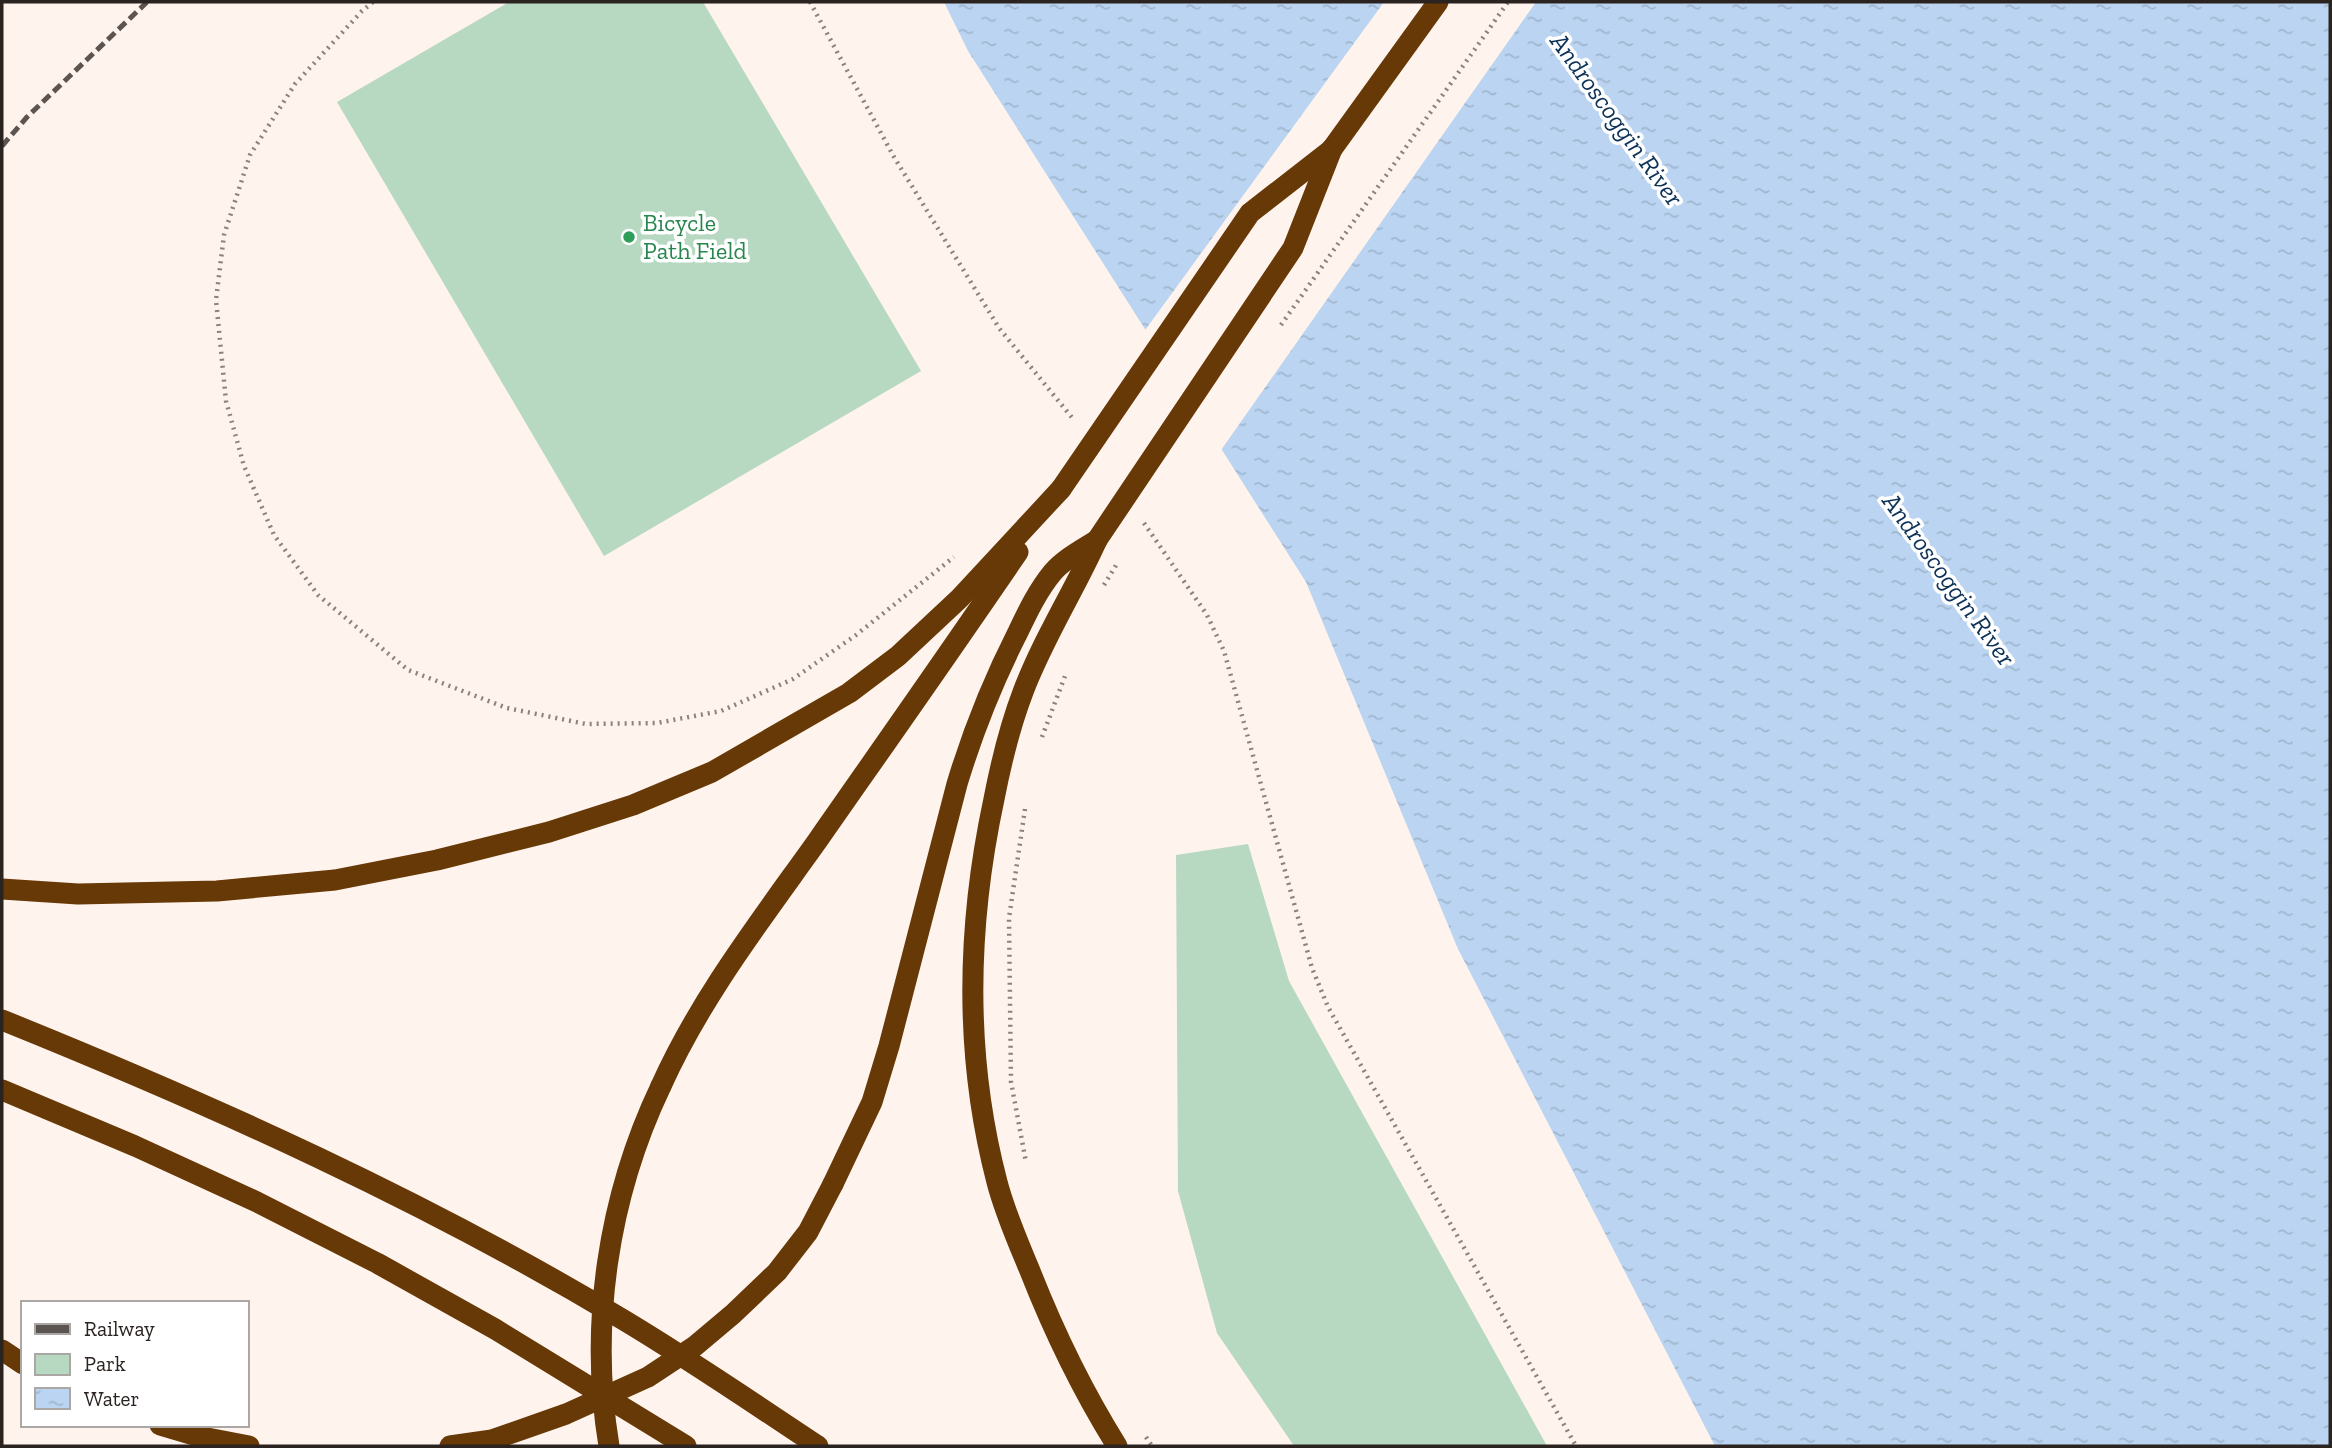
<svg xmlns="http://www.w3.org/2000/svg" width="2332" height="1448" font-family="'Zilla Slab',serif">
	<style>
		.green { fill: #b7d9c2 }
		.water { fill: url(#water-ripples) }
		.pier { fill: #fff3ed }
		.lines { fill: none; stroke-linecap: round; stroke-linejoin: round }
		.path { stroke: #8b827d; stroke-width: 4.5; stroke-dasharray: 2 5; stroke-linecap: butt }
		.highway { stroke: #673907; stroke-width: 21 }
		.rail { stroke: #5c5450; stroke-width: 5; stroke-dasharray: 10 5; stroke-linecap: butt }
		.path-bridge { stroke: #8b827d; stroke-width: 4.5; stroke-dasharray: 2 5; stroke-linecap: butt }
		.highway-bridge { stroke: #673907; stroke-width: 21 }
		.leisure-dot { fill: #2e9e5b; stroke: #fff; stroke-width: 2.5 }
		.labels { text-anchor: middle; stroke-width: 7; stroke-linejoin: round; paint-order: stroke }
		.leisure-label { font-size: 24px; fill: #27864d; stroke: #fff; text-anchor: start }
		.water-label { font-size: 26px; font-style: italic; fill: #0d3258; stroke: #fff }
	</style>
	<defs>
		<pattern id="water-ripples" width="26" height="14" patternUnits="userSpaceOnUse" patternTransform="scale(1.75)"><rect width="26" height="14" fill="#bad4f1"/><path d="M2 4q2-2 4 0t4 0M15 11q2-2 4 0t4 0" fill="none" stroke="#a0b6ce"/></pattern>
	</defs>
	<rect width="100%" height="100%" fill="#fff3ed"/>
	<g class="green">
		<polygon points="509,2 703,2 921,371 604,556 337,102"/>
		<polygon points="1248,844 1289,981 1547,1446 1294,1446 1217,1333 1178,1191 1176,855"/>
	</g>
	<polygon class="water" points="944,2 2330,2 2330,1446 1715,1446 1458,949 1306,582 968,51"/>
	<polygon class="pier" points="1384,2 1536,2 1219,453 1143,333"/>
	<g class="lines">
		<g class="path">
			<polyline points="373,2 362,11 295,84 250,155 224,235 216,300 226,401 244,466 274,535 318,595 408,670 507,708 586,724 657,723 721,711 793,679 856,635 954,557"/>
			<polyline points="810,2 894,157 999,328 1074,420"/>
			<polyline points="1144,523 1207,615 1224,651 1312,968 1328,1007 1576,1446"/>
			<polyline points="1042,737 1065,676"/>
			<polyline points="1025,809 1009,918 1011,1082 1026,1162"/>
			<polyline points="1146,1437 1152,1446"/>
		</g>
		<g class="highway">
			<polyline points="1332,149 1438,2"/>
			<path d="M1097 540C1074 591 1043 639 1023 692 1010 726 1001 763 994 799 967 925 964 1056 997 1182 1005 1213 1018 1242 1030 1271 1054 1332 1082 1390 1117 1446"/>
			<polyline points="2,889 78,894 217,891 335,880 437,860 549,832 633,805 712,772 849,693 898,656 960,598 1061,489"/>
			<path d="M2 1020C215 1106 425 1201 622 1319 689 1359 753 1403 818 1446"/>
			<path d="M661 1086C701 997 761 920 818 840 885 744 952 649 1018 552"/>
			<polyline points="2,1090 135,1146 257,1202 377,1263 495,1329 686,1446"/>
			<path d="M833 1184 872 1102 889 1046 957 784C973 731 993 681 1018 632 1028 611 1038 590 1053 572 1064 559 1083 549 1097 540"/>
			<polyline points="2,1350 23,1364"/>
			<polyline points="160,1425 197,1436 249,1446"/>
		</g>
		<polyline class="rail" points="2,146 27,117 147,2"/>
		<g class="path-bridge">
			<polyline points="1281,325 1508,2"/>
			<polyline points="1104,585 1118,562"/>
		</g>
		<g class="highway-bridge">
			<polyline points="1061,489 1250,213 1331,150"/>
			<polyline points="1097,540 1293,248 1332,149"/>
			<polyline points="450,1446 492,1440 566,1414 648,1377 695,1346 733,1314 777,1272 808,1232 833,1184"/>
			<path d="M609 1446C589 1325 608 1197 661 1086"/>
		</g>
	</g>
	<circle class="leisure-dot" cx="629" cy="237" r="7"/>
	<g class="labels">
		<g class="leisure-label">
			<text x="643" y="231">Bicycle<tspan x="643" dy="28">Path Field</tspan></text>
		</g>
		<g class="water-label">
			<text transform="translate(1617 119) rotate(54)" y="9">Androscoggin River</text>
			<text transform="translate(1949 579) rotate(54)" y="9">Androscoggin River</text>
		</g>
	</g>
	<rect width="2332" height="1448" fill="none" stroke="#2a231f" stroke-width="7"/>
	<rect x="21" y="1301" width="228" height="126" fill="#ffffff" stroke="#aaa7a5" stroke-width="2"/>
	<rect x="35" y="1324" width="35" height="10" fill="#5c5450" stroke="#aaa7a5" stroke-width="2"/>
	<text x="84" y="1336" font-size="21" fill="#2a231f">Railway</text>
	<rect x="35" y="1354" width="35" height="21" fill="#b7d9c2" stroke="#aaa7a5" stroke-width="2"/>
	<text x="84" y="1371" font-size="21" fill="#2a231f">Park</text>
	<rect x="35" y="1388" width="35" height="21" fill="url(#water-ripples)" stroke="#aaa7a5" stroke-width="2"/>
	<text x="84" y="1406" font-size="21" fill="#2a231f">Water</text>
</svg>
